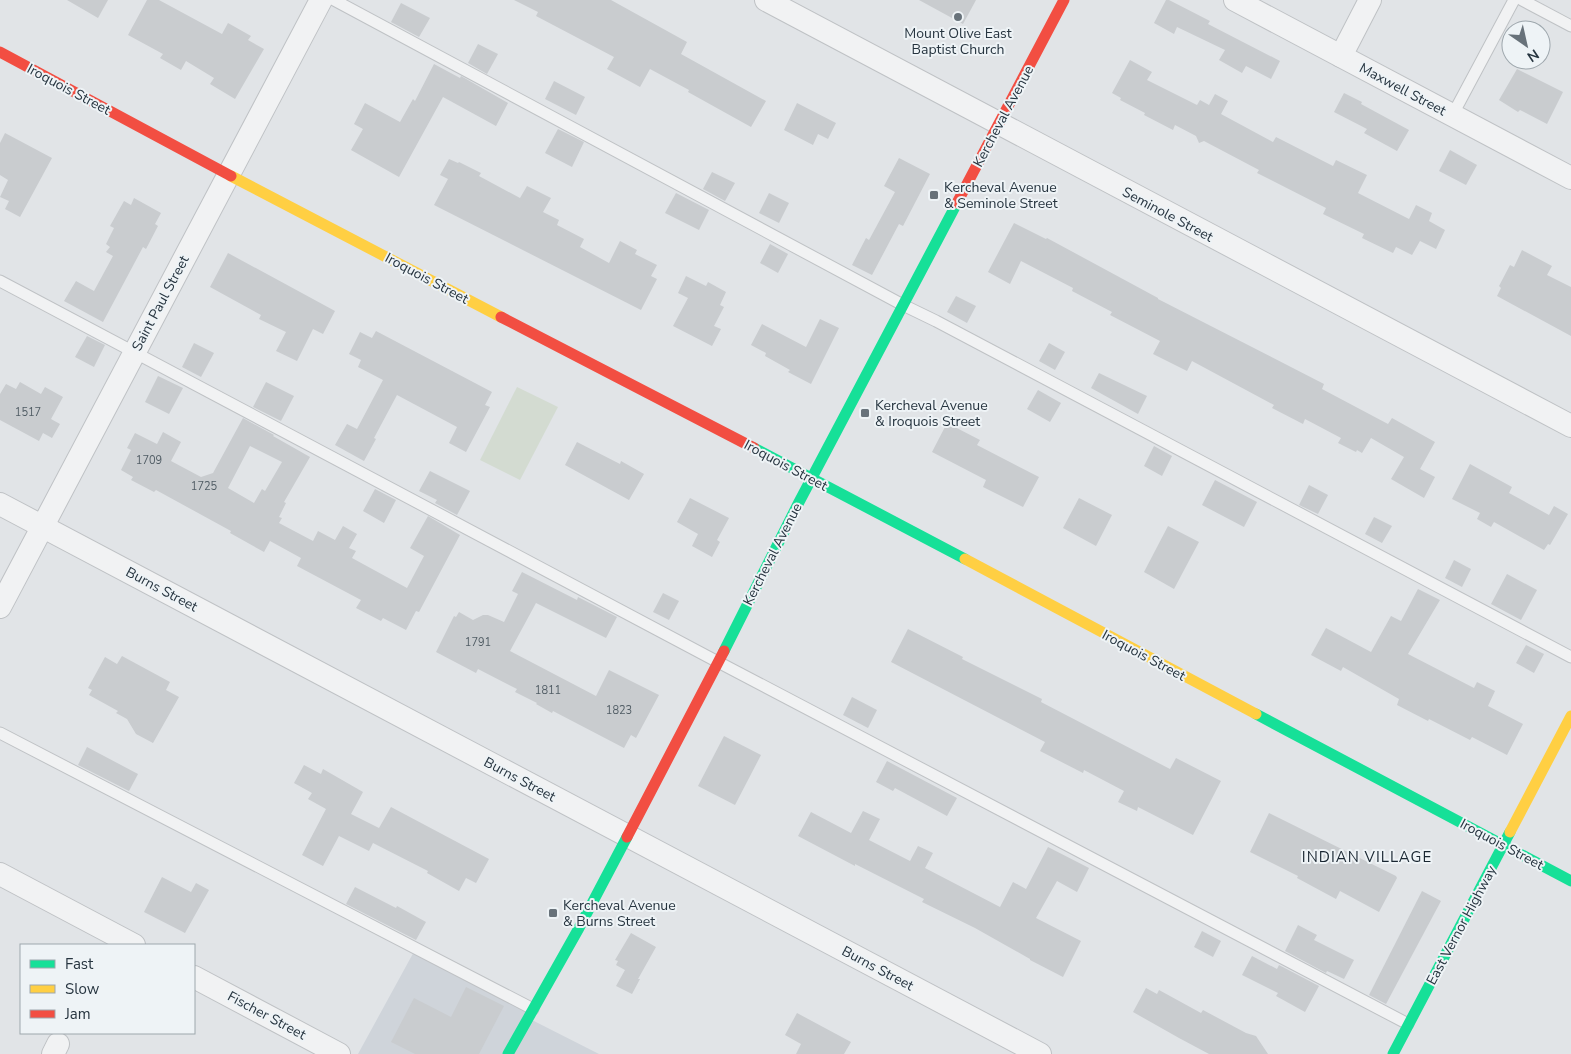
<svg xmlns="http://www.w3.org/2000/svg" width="1571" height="1054" font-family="'Nunito Sans',sans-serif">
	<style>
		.built { fill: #cfd4da }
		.green { fill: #d3dbd1 }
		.building { fill: #c9cccf; fill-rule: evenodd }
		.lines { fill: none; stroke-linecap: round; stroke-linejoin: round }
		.lane-casing { stroke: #bfc2c5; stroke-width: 13 }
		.street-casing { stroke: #bfc2c5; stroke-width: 24 }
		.lane { stroke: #f1f2f3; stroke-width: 11 }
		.street { stroke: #f1f2f3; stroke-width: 22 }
		.fast { stroke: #16e098; stroke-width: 11 }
		.slow { stroke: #ffcf43; stroke-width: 11 }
		.jam { stroke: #f24e42; stroke-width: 11 }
		.poi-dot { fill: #68727a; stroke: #eef3f6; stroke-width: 2 }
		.labels { text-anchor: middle; stroke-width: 4; stroke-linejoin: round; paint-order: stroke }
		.number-label { font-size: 11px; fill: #505c64 }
		.poi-label { font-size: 14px; fill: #273540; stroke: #eef3f6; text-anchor: start }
		.street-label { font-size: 14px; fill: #273540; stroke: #eef3f6 }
		.neighbourhood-label { font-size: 15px; letter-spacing: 1px; fill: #192631; stroke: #eef3f6 }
	</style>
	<rect width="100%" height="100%" fill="#e1e4e7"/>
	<polygon class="built" points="416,948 533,1009 528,1018 599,1054 358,1054"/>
	<polygon class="green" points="517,387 558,407 520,480 480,460"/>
	<g class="building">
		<polygon points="67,0 108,0 98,18"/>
		<polygon points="147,0 159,0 222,34 228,23 251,36 248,40 264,49 235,99 210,84 214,78 186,61 181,70 160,58 163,54 128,35"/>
		<polygon points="514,0 611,0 687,42 681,54 766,101 751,127 688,92 689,90 650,69 640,87 607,69 614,57 536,16 538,12"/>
		<polygon points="919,0 976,0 963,24"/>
		<polygon points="1166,0 1169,0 1210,21 1208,24 1280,61 1271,79 1246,66 1242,73 1219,60 1225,50 1177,27 1174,34 1154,23"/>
		<polygon points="401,3 430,18 419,37 391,22"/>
		<polygon points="478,44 498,54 487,74 468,63"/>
		<polygon points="1130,60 1152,72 1147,80 1197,105 1200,100 1209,105 1215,94 1228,101 1221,114 1273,142 1276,137 1333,166 1336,160 1367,175 1358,193 1409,219 1416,205 1432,213 1429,221 1445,230 1436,249 1420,241 1412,255 1396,247 1393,253 1362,238 1364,234 1323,214 1326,208 1257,173 1259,170 1204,141 1199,143 1196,136 1175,125 1173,130 1144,115 1145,113 1120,100 1121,98 1112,93"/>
		<polygon points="434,64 460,78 461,76 508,103 496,126 443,97 399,177 351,150 363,129 354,124 365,103 400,122 413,99 415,101"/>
		<polygon points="1517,69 1563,92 1547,124 1520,110 1518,112 1499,100"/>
		<polygon points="554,81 585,97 576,115 545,99"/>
		<polygon points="1344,93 1362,102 1361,104 1409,130 1397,151 1364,133 1367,129 1334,112"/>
		<polygon points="797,103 836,123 828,139 818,134 813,145 784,130"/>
		<polygon points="558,129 584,142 572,167 545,153"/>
		<polygon points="5,133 52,158 20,217 5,209 9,201 0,197 8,180 0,175 0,143"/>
		<polygon points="1450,150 1477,165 1466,185 1439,171"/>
		<polygon points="899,158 930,174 903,226 899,224 872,275 852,265 866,238 869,240 895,192 884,186"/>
		<polygon points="449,159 458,163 459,162 481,173 479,176 520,198 527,186 551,198 543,212 559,220 557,225 584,239 580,247 609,263 620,241 637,250 635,254 657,265 651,276 657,279 641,310 434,205 448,179 440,175"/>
		<polygon points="712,172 735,183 725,201 703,189"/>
		<polygon points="676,193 709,210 699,230 665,213"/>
		<polygon points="769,193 789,203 779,223 759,213"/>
		<polygon points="134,198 161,213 155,224 158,226 146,249 143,247 103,322 64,301 76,281 94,291 113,256 106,252 110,247 106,244 114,228 110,226 124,201 131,205"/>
		<polygon points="1014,223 1046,239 1047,238 1158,298 1158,299 1324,384 1322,389 1388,424 1392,418 1435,442 1420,469 1435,477 1424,498 1391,479 1404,457 1371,438 1362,453 1357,450 1356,452 1338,443 1341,438 1305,419 1303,424 1272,408 1274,405 1192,361 1187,371 1153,354 1160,341 1110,315 1112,312 1072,291 1073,288 1021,261 1010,284 988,272"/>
		<polygon points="770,244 788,254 778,273 760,263"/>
		<polygon points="1522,250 1552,266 1547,275 1571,287 1571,336 1497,296 1501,288 1499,286 1510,265 1514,267"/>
		<polygon points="228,253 335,311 323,334 313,329 297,361 276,351 286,332 259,319 261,315 210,287"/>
		<polygon points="686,276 706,286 708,282 726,292 720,305 724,307 714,326 721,329 712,346 673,326 688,298 678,293"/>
		<polygon points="956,296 976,306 967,323 947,312"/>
		<polygon points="820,319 839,328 811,384 788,372 790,370 765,356 766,353 751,345 762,324 806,347"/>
		<polygon points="376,331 492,392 485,405 490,407 466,452 449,443 457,427 397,395 374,438 376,439 364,461 335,445 347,424 357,429 383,380 358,367 361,360 349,354 360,332 372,338"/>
		<polygon points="87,336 105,345 94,367 75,357"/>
		<polygon points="194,343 214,353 201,377 182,367"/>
		<polygon points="1049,343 1065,352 1055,370 1039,361"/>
		<polygon points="1099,373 1147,396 1138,414 1091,388"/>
		<polygon points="158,376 183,388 169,414 145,402"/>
		<polygon points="20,382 41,394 45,387 63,397 51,419 60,424 52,438 43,433 39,441 0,420 0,394 6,384 16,389"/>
		<polygon points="266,382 294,396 281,421 253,407"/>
		<polygon points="1038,390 1061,403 1050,422 1027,409"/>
		<path d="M243 418 274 435 273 436 310 457 284 502 286 503 279 517 282 518 279 523 313 541 318 531 335 540 343 526 357 534 349 548 356 551 352 558 407 588 424 556 410 548 428 516 460 535 419 612 416 611 406 630 383 618 381 621 356 608 361 600 297 566 301 558 270 541 264 552 230 533 231 531 156 490 154 492 131 480 133 477 121 470 131 450 127 448 135 433 157 444 163 432 181 442 171 461 201 477 213 473ZM250 446 282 462 265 491 262 489 254 503 228 488Z"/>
		<polygon points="947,423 980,440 977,445 1039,477 1023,507 983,487 986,480 932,452"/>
		<polygon points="577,442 620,464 621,461 644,474 629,500 565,465"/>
		<polygon points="1154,446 1172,456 1162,476 1144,466"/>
		<polygon points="1470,464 1512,487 1509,493 1549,515 1554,506 1568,514 1550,545 1548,544 1544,550 1494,522 1491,527 1477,519 1480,513 1452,499"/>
		<polygon points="430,471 470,491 457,515 435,503 437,500 419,491"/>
		<polygon points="1215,480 1257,502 1244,527 1202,505"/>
		<polygon points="1309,485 1328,495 1318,514 1299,505"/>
		<polygon points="375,489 396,500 384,523 363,511"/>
		<polygon points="690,498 729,518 717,540 720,542 712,557 692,546 698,534 677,522"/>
		<polygon points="1079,498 1112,515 1096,546 1063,528"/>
		<polygon points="1374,517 1392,526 1382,543 1365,534"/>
		<polygon points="1168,526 1199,542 1174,589 1144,572"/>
		<polygon points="1454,560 1471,569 1462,587 1445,578"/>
		<polygon points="522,572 577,600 578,597 617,617 606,638 536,603 510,651 596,696 609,670 659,695 636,738 631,735 624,748 553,711 552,713 536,704 537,703 515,692 517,689 478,669 476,673 436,652 454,616 456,617 459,612 473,620 483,615 488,615 504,622 518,594 512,591"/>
		<polygon points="1507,574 1537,590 1521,620 1491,604"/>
		<polygon points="1418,589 1440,600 1408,654 1474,688 1477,682 1495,691 1488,706 1523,724 1507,755 1472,737 1470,740 1429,719 1428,721 1397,705 1399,699 1343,667 1341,671 1311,655 1326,628 1371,652 1391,616 1401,621"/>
		<polygon points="663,593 679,601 669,620 653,612"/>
		<polygon points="908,629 963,657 962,659 1042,699 1041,702 1170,769 1176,758 1221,781 1193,835 1138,807 1137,811 1118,802 1124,791 1084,770 1083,773 1040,751 1045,742 891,662"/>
		<polygon points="1526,645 1544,654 1534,673 1516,663"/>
		<polygon points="122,656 170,682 166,690 179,697 153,743 136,734 127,719 116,713 118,711 89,695 92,690 88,688 105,657 117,664"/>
		<polygon points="852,697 877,710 868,728 843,715"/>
		<polygon points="724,736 761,755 735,805 698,786"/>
		<polygon points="87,747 138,774 129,791 78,765"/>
		<polygon points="887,761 957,798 947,816 895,788 893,791 876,782"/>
		<polygon points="304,765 321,774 323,769 363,792 351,814 379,828 391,807 489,859 476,883 466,878 459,891 427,873 428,871 373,843 369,851 339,836 323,866 302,855 326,809 308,799 312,793 294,783"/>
		<polygon points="863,811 880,819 869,840 910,861 918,846 933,853 925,868 1000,907 1013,882 1026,889 1048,847 1089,868 1077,892 1057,881 1036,918 1081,941 1063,977 1030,960 1030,959 975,928 922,902 924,899 855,864 855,866 798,836 811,812 851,833"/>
		<polygon points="1269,813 1396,876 1397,878 1379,912 1340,891 1336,899 1297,878 1298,876 1250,852"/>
		<polygon points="162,877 191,892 196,883 209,890 185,933 144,912"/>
		<polygon points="355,887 396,908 397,906 426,922 416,940 346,904"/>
		<polygon points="1422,891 1441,901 1386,1004 1369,995"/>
		<polygon points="1298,925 1317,935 1314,940 1354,960 1344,979 1327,971 1326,973 1285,951"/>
		<polygon points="1202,931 1221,941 1213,957 1194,947"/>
		<polygon points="631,933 656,947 638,979 640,979 632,994 616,986 625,970 616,965 618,961 615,960"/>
		<polygon points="1252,956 1277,969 1279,965 1319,986 1305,1012 1276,996 1278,993 1242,975"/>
		<polygon points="466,987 504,1006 479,1054 415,1054 391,1042 414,998 451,1017"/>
		<polygon points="1146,988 1157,994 1159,990 1201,1013 1203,1010 1246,1033 1256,1036 1268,1054 1209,1054 1179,1038 1133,1012"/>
		<polygon points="797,1013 851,1042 844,1054 796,1054 801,1044 785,1035"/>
	</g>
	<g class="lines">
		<g class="lane-casing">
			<g id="lane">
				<polyline points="334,0 903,305 936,321 1571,657"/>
				<polyline points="1522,0 1571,26"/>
				<polyline points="1452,116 1514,0"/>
				<polyline points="0,281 718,662 1408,1024"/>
				<polyline points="0,733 533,1009"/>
			</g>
		</g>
		<g class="street-casing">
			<g id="street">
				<polyline points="766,0 1571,426"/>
				<polyline points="1235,0 1571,178"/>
				<polyline points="1341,56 1370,0"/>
				<polyline points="0,504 1040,1054"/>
				<polyline points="0,607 321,0"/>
				<polyline points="0,874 134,945"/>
				<polyline points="194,977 339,1054"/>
				<polyline points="53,1054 58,1044"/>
			</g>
		</g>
		<use href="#lane" class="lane"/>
		<use href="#street" class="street"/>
		<g class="fast">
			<polyline points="754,448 965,559"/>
			<polyline points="724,651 798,504 957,203"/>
			<polyline points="1256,714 1571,881"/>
			<polyline points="508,1054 579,928 627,837"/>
			<polyline points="1393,1054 1510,832"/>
		</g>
		<g class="slow">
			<polyline points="231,176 501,317"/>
			<polyline points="965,559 1256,714"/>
			<polyline points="1510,832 1571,716"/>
		</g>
		<g class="jam">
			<polyline points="0,52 231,176"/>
			<polyline points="957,203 1064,0"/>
			<polyline points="501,317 754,448"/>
			<polyline points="627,837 724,651"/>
		</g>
	</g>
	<g class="poi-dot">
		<circle cx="958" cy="17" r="5"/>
		<rect x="929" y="190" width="10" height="10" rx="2.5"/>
		<rect x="860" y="408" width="10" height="10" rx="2.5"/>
		<rect x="548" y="908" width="10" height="10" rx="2.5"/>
	</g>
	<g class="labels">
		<g class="number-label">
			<text x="28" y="416">1517</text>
			<text x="149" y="464">1709</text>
			<text x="204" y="490">1725</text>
			<text x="478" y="646">1791</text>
			<text x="548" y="694">1811</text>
			<text x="619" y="714">1823</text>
		</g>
		<g class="poi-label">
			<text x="958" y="38" text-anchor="middle">Mount Olive East<tspan x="958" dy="16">Baptist Church</tspan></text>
			<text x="944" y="192">Kercheval Avenue<tspan x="944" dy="16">&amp; Seminole Street</tspan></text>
			<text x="875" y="410">Kercheval Avenue<tspan x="875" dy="16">&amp; Iroquois Street</tspan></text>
			<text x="563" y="910">Kercheval Avenue<tspan x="563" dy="16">&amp; Burns Street</tspan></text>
		</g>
		<g class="street-label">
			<text transform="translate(69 89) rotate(28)" y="5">Iroquois Street</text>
			<text transform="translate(1403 89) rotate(28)" y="5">Maxwell Street</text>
			<text transform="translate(1003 116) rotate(-62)" y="5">Kercheval Avenue</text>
			<text transform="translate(1168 214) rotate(28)" y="5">Seminole Street</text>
			<text transform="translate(427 278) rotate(28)" y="5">Iroquois Street</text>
			<text transform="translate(160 303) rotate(-62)" y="5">Saint Paul Street</text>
			<text transform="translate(786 465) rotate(28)" y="5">Iroquois Street</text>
			<text transform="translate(772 554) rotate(-63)" y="5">Kercheval Avenue</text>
			<text transform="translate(162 589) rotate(28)" y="5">Burns Street</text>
			<text transform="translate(1144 655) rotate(28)" y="5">Iroquois Street</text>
			<text transform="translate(520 779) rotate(28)" y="5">Burns Street</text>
			<text transform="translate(1502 844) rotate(28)" y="5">Iroquois Street</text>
			<text transform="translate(1461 925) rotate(-62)" y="5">East Vernor Highway</text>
			<text transform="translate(878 968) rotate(28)" y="5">Burns Street</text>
			<text transform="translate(267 1015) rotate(28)" y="5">Fischer Street</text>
		</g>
		<g class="neighbourhood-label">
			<text x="1367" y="862">INDIAN VILLAGE</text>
		</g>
	</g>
	<rect x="20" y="944" width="175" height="90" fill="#eef3f6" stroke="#9ea7ad"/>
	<rect x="30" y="960" width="25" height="8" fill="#16e098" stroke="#9ea7ad"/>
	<text x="65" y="969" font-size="15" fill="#273540">Fast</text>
	<rect x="30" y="985" width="25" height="8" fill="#ffcf43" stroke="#9ea7ad"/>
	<text x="65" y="994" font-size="15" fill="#273540">Slow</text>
	<rect x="30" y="1010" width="25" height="8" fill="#f24e42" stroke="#9ea7ad"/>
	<text x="65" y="1019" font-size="15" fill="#273540">Jam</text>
	<g transform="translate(1526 45) rotate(146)"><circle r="24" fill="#eef3f6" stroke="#9ea7ad"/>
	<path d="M0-4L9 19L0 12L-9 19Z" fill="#68727a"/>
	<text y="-8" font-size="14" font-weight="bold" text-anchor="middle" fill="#273540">N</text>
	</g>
</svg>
